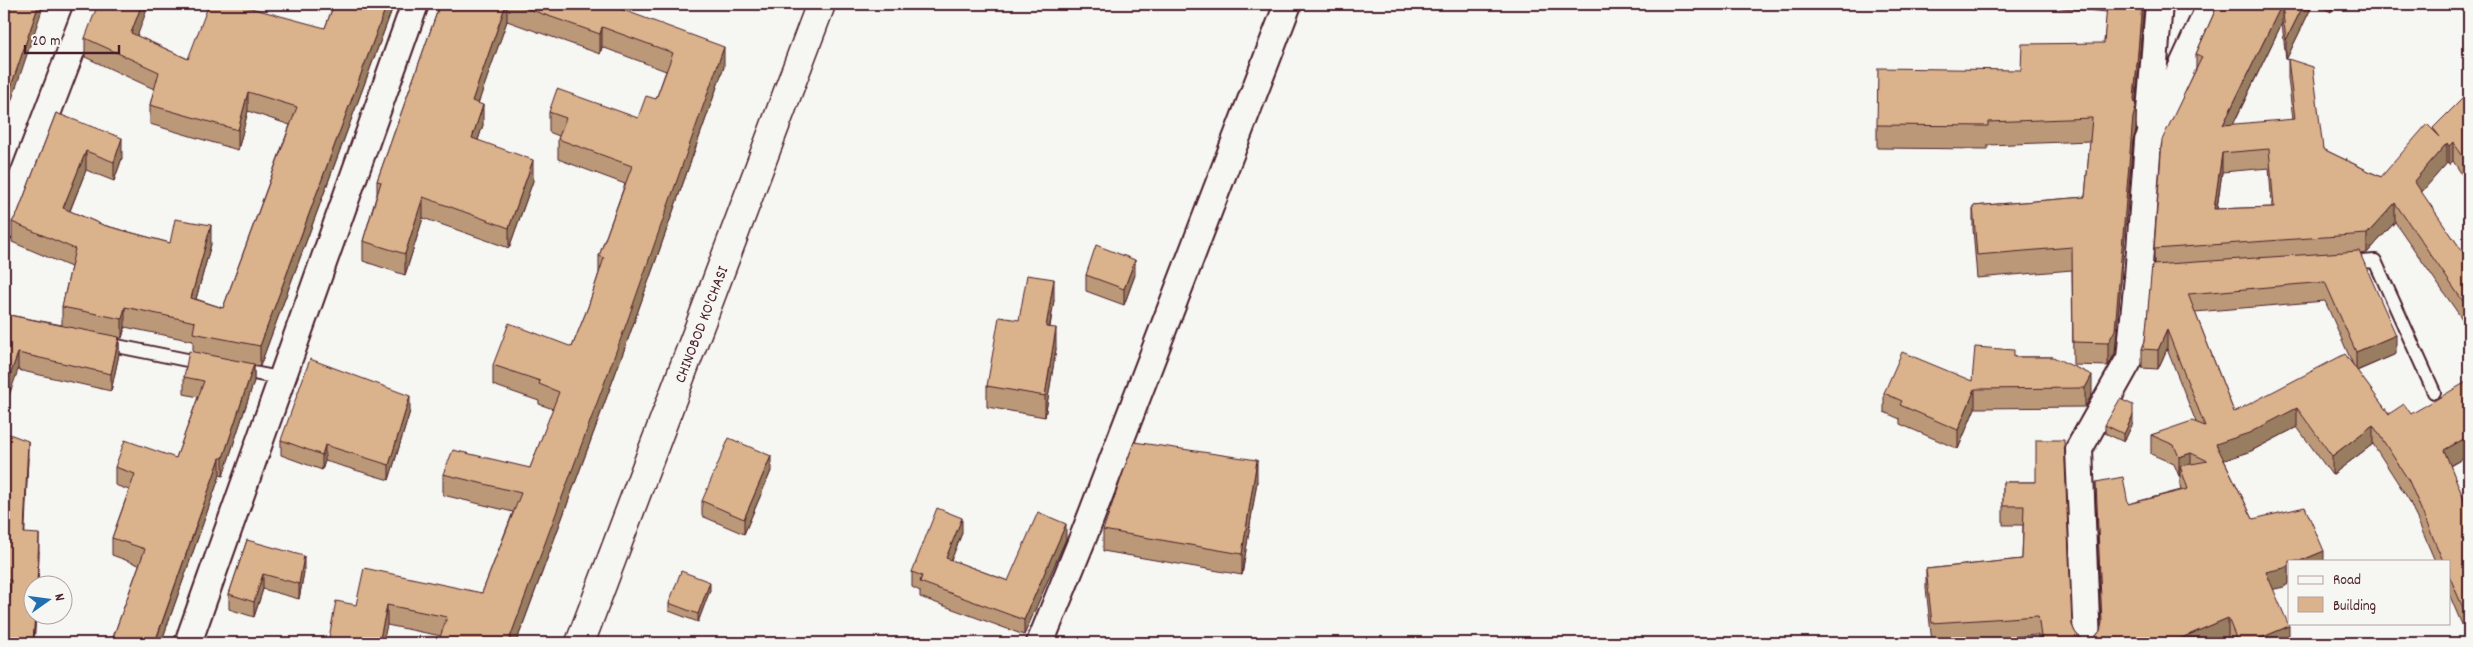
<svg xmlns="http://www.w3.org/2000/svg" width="2473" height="647" font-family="Dekko,sans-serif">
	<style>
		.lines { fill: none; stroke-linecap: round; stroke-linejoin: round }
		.service-casing { stroke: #4a1f2b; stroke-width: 16 }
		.minor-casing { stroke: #4a1f2b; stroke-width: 30 }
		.tertiary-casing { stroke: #4a1f2b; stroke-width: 31 }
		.service { stroke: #f6f6f2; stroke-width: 12 }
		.minor { stroke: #f6f6f2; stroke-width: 26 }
		.tertiary { stroke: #f6f6f2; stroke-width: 28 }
		.wall { fill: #bb9978; stroke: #4a1f2b; fill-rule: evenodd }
		.shaded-wall { fill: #997d61; stroke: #4a1f2b }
		.building { fill: #dab28b; stroke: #4a1f2b; fill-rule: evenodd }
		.labels { text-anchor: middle; stroke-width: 4; stroke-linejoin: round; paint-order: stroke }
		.street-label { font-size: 16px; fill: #4a1f2b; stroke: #f6f6f2 }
	</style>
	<rect width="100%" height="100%" fill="#f6f6f2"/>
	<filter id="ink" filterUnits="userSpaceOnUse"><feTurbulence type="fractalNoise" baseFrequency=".02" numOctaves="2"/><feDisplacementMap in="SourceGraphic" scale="10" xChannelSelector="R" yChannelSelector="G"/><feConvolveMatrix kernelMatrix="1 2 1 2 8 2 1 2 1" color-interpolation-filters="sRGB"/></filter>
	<g filter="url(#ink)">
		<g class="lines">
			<g class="service-casing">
				<g id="service">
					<polyline points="2348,263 2375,261 2434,392"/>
					<polyline points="102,343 202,363"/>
					<polyline points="239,370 284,379"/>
				</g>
			</g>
			<g class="minor-casing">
				<g id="minor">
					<polyline points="2149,123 2159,4"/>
					<polyline points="4,226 89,4"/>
					<polyline points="188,643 415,4"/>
					<polyline points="1040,643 1084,535 1288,4"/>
					<polyline points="2087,643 2079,449 2130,358 2138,277 2148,141 2211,4"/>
				</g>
			</g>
			<g class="tertiary-casing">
				<polyline id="tertiary" points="580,643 821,4"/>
			</g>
			<use href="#service" class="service"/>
			<use href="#minor" class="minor"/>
			<use href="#tertiary" class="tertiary"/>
		</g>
		<g class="wall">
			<polygon points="334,4 394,4 260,366 254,365 254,381 223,476 220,475 161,643 111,643 139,565 112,555 112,538 129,490 115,485 115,467 176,458 198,397 184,394 184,377 193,352 193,341 125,327 122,338 119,338 119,354 111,391 18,370 4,314 62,325 62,307 71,267 12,242 12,222 18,212 56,113 122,158 114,181 86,170 70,211 103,225 170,243 211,244 196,299 223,308 290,125 248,111 238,150 150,124 150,105 154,89 85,57 85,38 137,36 188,59 325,28"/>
			<polygon points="440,4 607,4 724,67 627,342 516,643 438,643 441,636 387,625 356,605 482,593 513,512 443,495 443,474 530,468 553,409 539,404 539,401 493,385 493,365 572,347 588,307 599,273 599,256 625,184 558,159 558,139 559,136 549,132 549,112 638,118 656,99 666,71 602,47 600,54 507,21 478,103 483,125 478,140 533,181 509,248 423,218 405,275 363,261 363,241 377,194 377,181"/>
			<polygon points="2017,4 2144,4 2136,104 2136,131 2133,140 2115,353 2108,366 2073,365 2072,270 1977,278 1973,229 1973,206 2085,197 2090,141 1988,145 1988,149 1877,148 1877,125 2021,70 2104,43 2107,12"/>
			<path d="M2218 4H2313L2286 60 2282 23 2233 125 2293 120 2288 78V59L2323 149 2381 177 2433 129 2469 92V185L2453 161 2449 165 2447 163 2421 192 2469 261V329L2395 222 2367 253 2360 254 2396 354 2357 371 2389 414H2411L2469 455 2450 466 2469 512V641L2449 594V561H2435L2409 500 2373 444 2332 475 2297 427 2249 452 2224 460 2253 519 2324 561H2289V584L2273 589 2289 643H2230L2228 637 2213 643H2039L2038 635 1932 642 1926 588V569L2022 559 2023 525H2003V482H2036L2072 625 2075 632 2080 638 2088 639 2095 637 2100 631 2101 626 2096 501V482L2128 504 2181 490 2180 485V476H2179L2174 464 2151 454V435L2196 422 2167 349 2158 369 2142 368V349L2145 341 2154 265V249L2196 70V54ZM2269 168 2272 207 2217 209 2222 172ZM2325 301 2354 367 2234 412 2195 312Z"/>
			<polygon points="2316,4 2335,4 2331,12"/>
			<polygon points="2458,4 2469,4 2469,12"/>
			<polygon points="1086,275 1135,275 1124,305 1086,291"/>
			<polygon points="1054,300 1050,327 1056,349 1045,417 987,407 987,386 1019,320"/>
			<polygon points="2014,357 2053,357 2092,394 2085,407 1975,408 1958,449 1900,424 1900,419 1884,412 1884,393 1972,381"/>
			<polygon points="410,411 389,480 325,461 322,470 281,455 281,440"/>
			<polygon points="2133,423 2124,442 2105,433 2105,425"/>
			<polygon points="4,432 28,458 24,533 39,551 38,584 32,584 32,614 36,614 34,643 7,643 10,598 4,597"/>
			<polygon points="771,471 744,534 702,516 702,501"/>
			<polygon points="1257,481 1242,575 1103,551 1103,530"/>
			<polygon points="962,533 951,560 1008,581 1066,539 1024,635 920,597 920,591 912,587 912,572"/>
			<polygon points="247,540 304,572 299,599 263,589 254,617 229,609 229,594"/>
			<polygon points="710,590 698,622 669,611 669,603"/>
		</g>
		<g class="shaded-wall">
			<polygon points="39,4 44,4 4,123 4,107"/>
			<polygon points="142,4 149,4 131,53 131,33"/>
			<polygon points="387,4 394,4 260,366 260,346"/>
			<polygon points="506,4 507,4 507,21 472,121 472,101"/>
			<polygon points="2142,4 2144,4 2135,111 2136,107 2136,131 2133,140 2115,353 2108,366 2108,343 2134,99"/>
			<polygon points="2282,4 2282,23 2223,145 2223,125"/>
			<polygon points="2304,4 2313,4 2286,60 2286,40"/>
			<polygon points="2331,4 2335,4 2331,12"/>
			<polygon points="602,27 602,47 600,54 600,34"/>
			<polygon points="724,47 724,67 627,342 516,643 508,643"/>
			<polygon points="248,92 248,111 238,150 238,130"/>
			<polygon points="483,105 483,125 472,158 472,138"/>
			<polygon points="122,138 122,158 114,181 114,162"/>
			<polygon points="2453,142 2453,161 2449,165 2449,146"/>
			<polygon points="2447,143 2447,163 2414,201 2414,181"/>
			<polygon points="86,151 86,170 63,228 63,208"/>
			<polygon points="2222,153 2222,172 2214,228 2214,209"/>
			<polygon points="533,160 533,181 509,248 509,228"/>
			<polygon points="423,197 423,218 405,275 405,254"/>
			<polygon points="2395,203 2395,222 2367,253 2367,234"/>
			<polygon points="211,225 211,244 191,317 191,298"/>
			<polygon points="1135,260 1135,275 1124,305 1124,289"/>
			<polygon points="1054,279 1054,300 1046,348 1046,327"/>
			<polygon points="125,307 125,327 122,338 122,319"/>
			<polygon points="1056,328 1056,349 1045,417 1045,396"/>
			<polygon points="2167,330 2167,349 2158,369 2158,350"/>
			<polygon points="2396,335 2396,354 2356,371 2356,352"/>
			<polygon points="119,337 119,354 111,391 111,374"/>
			<polygon points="18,353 18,370 4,410 4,392"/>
			<polygon points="254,364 254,381 223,476 223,458"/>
			<polygon points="2092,375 2092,394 2085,407 2085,388"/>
			<polygon points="1975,389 1975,408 1958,449 1958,430"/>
			<polygon points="410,396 410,411 389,480 389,465"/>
			<polygon points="2297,408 2297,427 2249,452 2216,463 2216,444"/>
			<polygon points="2133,415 2133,423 2124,442 2124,434"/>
			<polygon points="2373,425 2373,444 2332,475 2332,456"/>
			<polygon points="2469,436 2469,455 2444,469 2444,450"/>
			<polygon points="28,441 28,458 24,551 24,533"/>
			<polygon points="325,445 325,461 322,470 322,455"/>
			<polygon points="2191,453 2191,472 2180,466 2180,476 2179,476 2179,457"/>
			<polygon points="771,456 771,471 744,534 744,519"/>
			<polygon points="220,458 220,475 161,643 155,643"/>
			<polygon points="1257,460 1257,481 1242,575 1242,554"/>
			<polygon points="962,518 962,533 946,573 946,558"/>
			<polygon points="1066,524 1066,539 1024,635 1024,620"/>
			<polygon points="39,534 39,551 38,584 37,584"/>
			<polygon points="2324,551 2324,561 2300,561"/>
			<polygon points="304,556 304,572 299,599 299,584"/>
			<polygon points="2289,565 2289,584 2284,587 2266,591 2266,572"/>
			<polygon points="263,574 263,589 254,617 254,602"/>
			<polygon points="710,582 710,590 698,622 698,614"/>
			<polygon points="387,605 387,625 383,643 379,643"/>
			<polygon points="35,614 36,614 34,643 33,643"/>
			<polygon points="2228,618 2228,637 2213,643 2179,643 2179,639"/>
			<polygon points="2289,626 2289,643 2249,643"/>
		</g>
		<g class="building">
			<polygon points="4,4 39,4 4,107"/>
			<polygon points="98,4 142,4 131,33 188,59 209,4 236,4 325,28 334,4 387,4 260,346 193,333 195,322 125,307 122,319 62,307 75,249 12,222 18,212 56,113 122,138 114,162 86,151 63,208 103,225 170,243 175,219 211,225 191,298 223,308 297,107 248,92 238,130 150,105 159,72 85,38"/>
			<polygon points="440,4 506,4 472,101 483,105 472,138 533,160 509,228 423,197 405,254 363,241 381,182 377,181"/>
			<polygon points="514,4 607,4 724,47 627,322 508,643 438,643 447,617 387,605 379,643 328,643 336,601 356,605 364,568 482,593 521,493 443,474 453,450 530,468 559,392 539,384 540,381 493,365 509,323 572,347 588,307 604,258 599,256 632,166 558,139 566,118 549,112 557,89 638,118 646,96 656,99 673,53 602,27 600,34"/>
			<polygon points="2107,4 2142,4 2134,99 2136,107 2133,117 2115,330 2108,343 2073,342 2072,247 1977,255 1973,206 2085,197 2092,118 1988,122 1988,126 1877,125 1878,68 2021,70 2022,44 2104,43"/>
			<path d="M2218 4H2282L2223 125 2295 119 2288 59 2313 67 2323 149 2381 177 2427 124 2440 137 2433 128 2469 92V165L2453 142 2449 146 2447 143 2414 181 2469 261V310L2395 203 2367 234 2154 249 2162 140 2202 57 2196 54ZM2269 149 2274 207 2214 209 2222 153Z"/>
			<polygon points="2282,4 2304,4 2286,40"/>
			<polygon points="1096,245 1135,260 1124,289 1086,275"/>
			<polygon points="2359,251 2396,335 2356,352 2325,282 2188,294 2234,412 2345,354 2389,414 2404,404 2411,414 2468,381 2469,384 2469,436 2444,450 2469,512 2469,622 2449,575 2449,561 2443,561 2409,481 2373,425 2332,456 2297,408 2249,433 2216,444 2253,519 2305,507 2324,551 2300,561 2289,561 2289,565 2284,568 2266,572 2289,626 2249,643 2238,643 2228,618 2179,639 2181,643 2042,643 2038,616 1932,623 1926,569 2022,559 2024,506 2003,506 2003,482 2036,482 2036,440 2064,440 2072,625 2075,632 2080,638 2088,639 2095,637 2100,631 2102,623 2096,482 2123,477 2128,504 2188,489 2180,466 2208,461 2191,453 2179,457 2174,445 2151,435 2192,421 2205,426 2167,330 2158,350 2142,349 2145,341 2152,265"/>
			<polygon points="1027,275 1054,279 1046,327 1056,328 1045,396 987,386 999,317 1019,320"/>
			<polygon points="4,314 119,337 111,374 18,353 4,392"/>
			<polygon points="1975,347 2014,350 2014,357 2053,357 2092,375 2085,388 1975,389 1958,430 1900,405 1902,401 1884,393 1902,352 1972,381"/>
			<polygon points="189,351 254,364 223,458 220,458 155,642 151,640 150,643 111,643 145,549 112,538 135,474 115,467 125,440 176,458 204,381 184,377"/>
			<polygon points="310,359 410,396 389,465 325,445 322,455 281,440"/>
			<polygon points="2120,399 2133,405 2133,415 2124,434 2105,425"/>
			<polygon points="4,432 28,441 24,533 39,534 37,584 32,584 32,614 35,614 33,641 7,640 11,580 4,580"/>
			<polygon points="729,438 771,456 744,519 702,501"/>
			<polygon points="1134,442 1257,460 1242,554 1103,530"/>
			<polygon points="937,508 962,518 946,558 1008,581 1038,512 1066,524 1024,620 920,582 922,576 912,572"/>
			<polygon points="247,540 304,556 299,584 263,574 254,602 229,594"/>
			<polygon points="681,571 710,582 698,614 669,603"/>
		</g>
	</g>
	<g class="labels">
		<g class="street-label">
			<text transform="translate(700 324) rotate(-69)" y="6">CHINOBOD KO'CHASI</text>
		</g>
	</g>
	<rect width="2473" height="647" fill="none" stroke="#f6f6f2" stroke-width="20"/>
	<rect x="10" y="10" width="2453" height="627" fill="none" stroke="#4a1f2b" stroke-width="2" filter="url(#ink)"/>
	<rect x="2288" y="560" width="162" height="65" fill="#f6f6f2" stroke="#b1a0a2"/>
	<rect x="2298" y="576" width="25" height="8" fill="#f6f6f2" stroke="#b1a0a2"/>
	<text x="2333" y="584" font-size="15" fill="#4a1f2b">Road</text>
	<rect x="2298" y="597" width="25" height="15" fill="#dab28b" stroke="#b1a0a2"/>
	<text x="2333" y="610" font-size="15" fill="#4a1f2b">Building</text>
	<g transform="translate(48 600) rotate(76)"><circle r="24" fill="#f6f6f2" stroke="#b1a0a2"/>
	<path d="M0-4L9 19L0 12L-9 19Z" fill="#1f6fb2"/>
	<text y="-8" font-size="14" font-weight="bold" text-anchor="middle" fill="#4a1f2b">N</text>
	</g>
	<path d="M25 45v8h94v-8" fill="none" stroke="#4a1f2b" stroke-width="2.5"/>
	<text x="32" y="45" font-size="15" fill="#4a1f2b" stroke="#f6f6f2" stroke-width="4" paint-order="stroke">20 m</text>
</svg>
